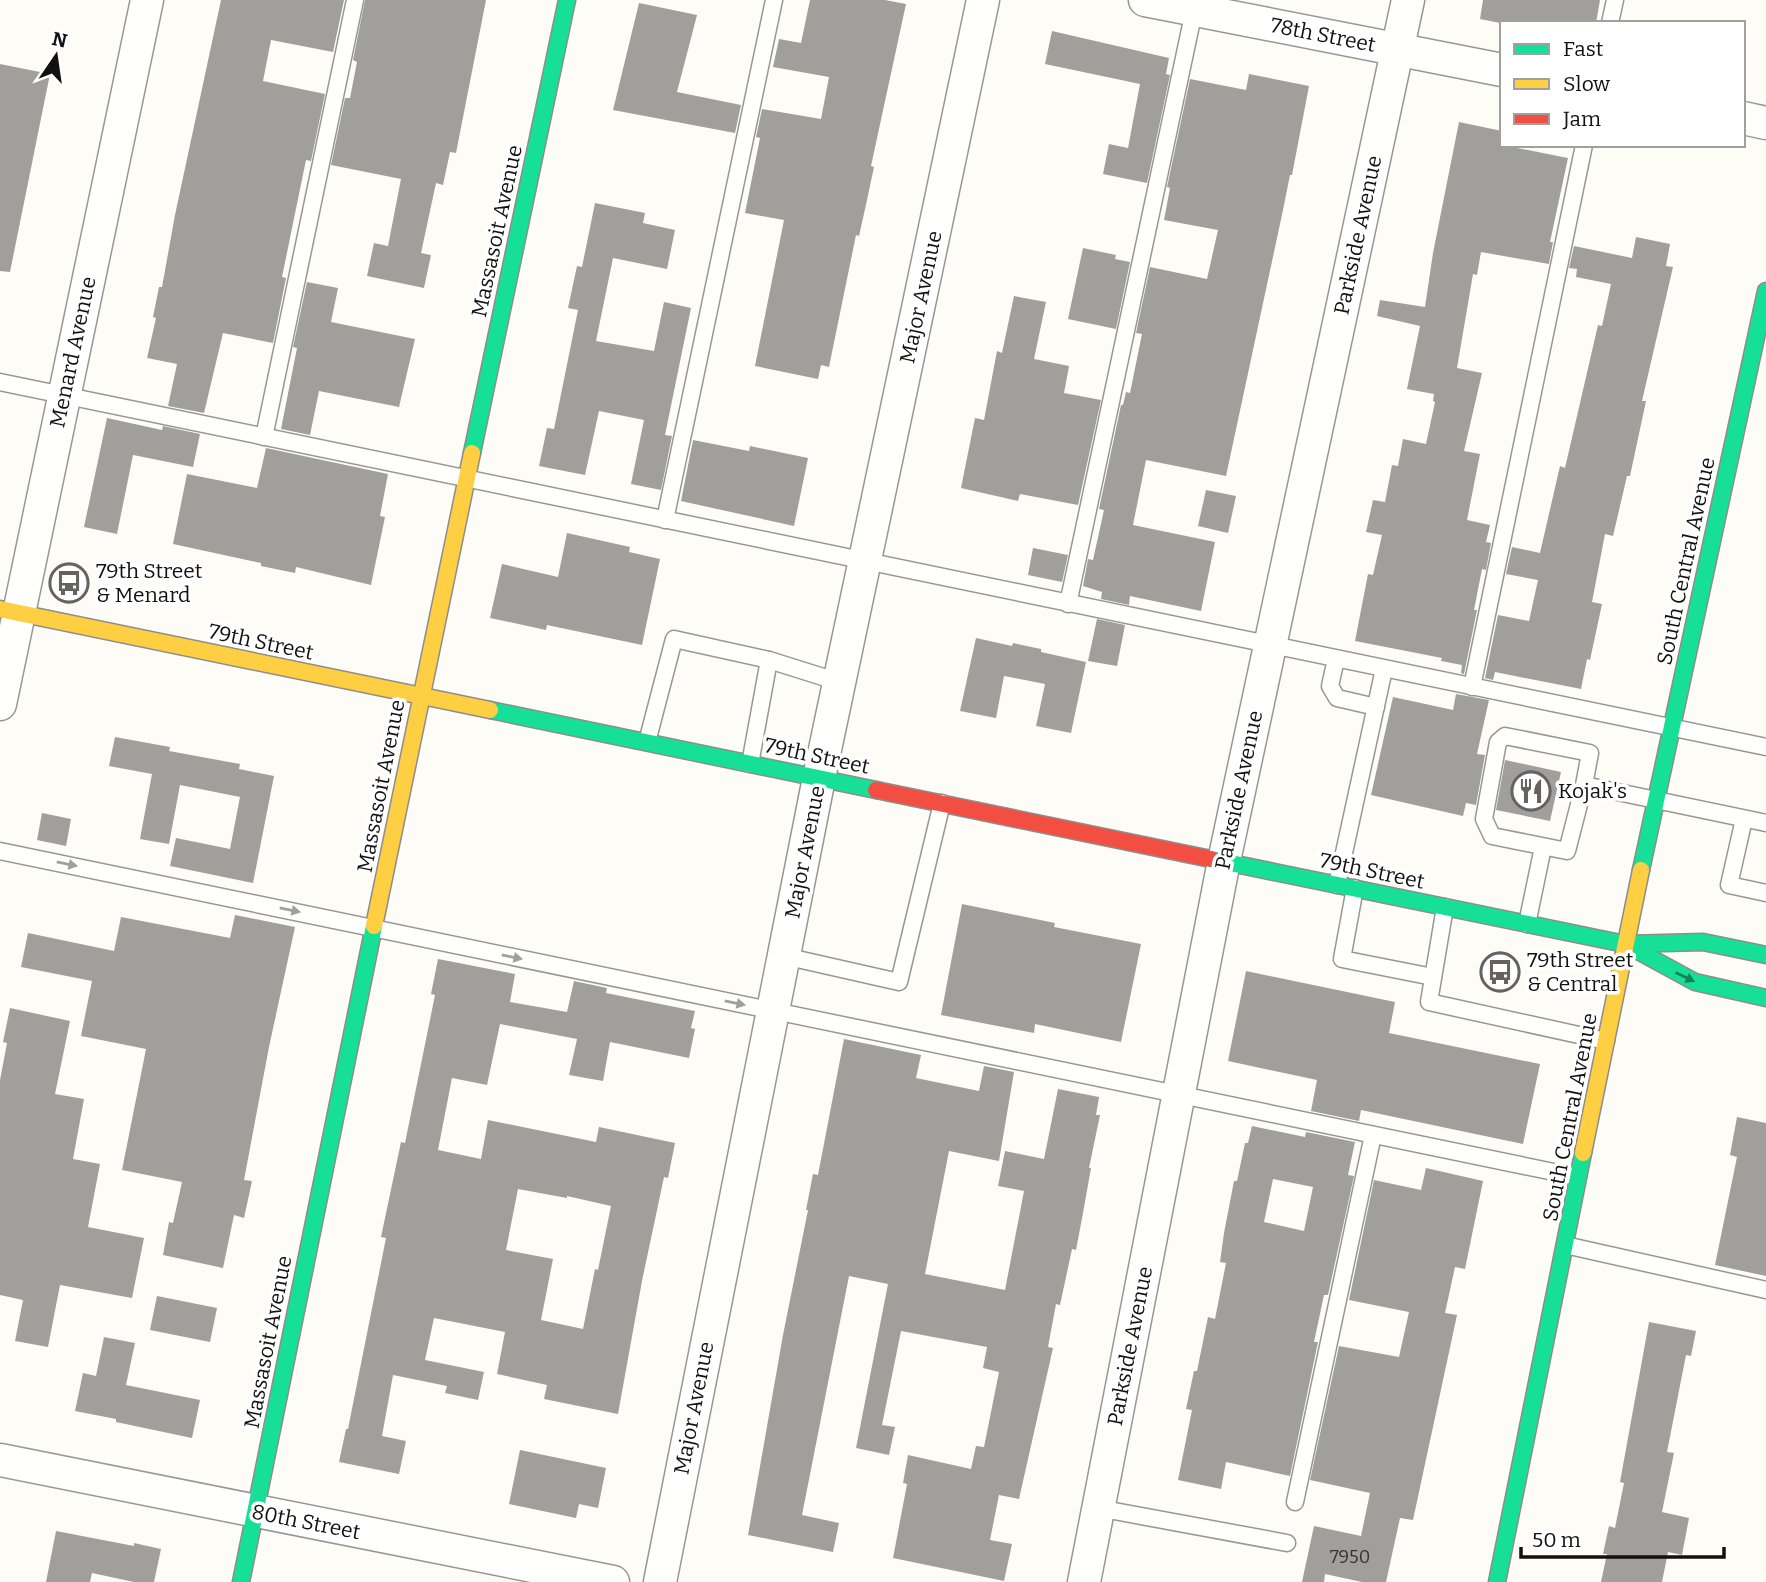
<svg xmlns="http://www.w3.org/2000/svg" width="1766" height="1582" font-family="Bitter,serif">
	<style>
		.building { fill: #a19f9c; fill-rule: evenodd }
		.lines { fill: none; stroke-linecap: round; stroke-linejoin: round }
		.lane-casing { stroke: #979795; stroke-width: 19 }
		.street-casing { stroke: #979795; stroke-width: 35 }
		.fast-casing { stroke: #8e8d8b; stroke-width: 19 }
		.slow-casing { stroke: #8e8d8b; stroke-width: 19 }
		.jam-casing { stroke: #8e8d8b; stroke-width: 19 }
		.lane { stroke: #fffffe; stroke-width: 16 }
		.street { stroke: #fffffe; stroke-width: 32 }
		.fast { stroke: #16e098; stroke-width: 16 }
		.slow { stroke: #ffcf43; stroke-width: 16 }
		.jam { stroke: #f24e42; stroke-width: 16 }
		.oneway { fill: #a0a09f }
		.oneway2 { fill: #14835b }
		.labels { text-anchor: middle; stroke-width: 7; stroke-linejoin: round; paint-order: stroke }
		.number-label { font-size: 18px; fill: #353434 }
		.street-label { font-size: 21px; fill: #111; stroke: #fff }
		.poi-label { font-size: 21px; fill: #111; stroke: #fff; text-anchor: start }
	</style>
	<rect width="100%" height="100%" fill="#fdfcf7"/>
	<g class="building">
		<polygon points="221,0 344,0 333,52 271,40 263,81 325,94 311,161 306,160 282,277 286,278 273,343 223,333 204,413 168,406 177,364 147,358 156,318 153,317 159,287 162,287 175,215"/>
		<polygon points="365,0 486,0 456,153 450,152 443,185 436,183 421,253 431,255 424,288 367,276 374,243 388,246 401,179 331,165 345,98 350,98 357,62 353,60"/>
		<polygon points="810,0 885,0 906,4 871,166 874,167 867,200 859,236 856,235 829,367 821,365 818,379 755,366 784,220 745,213 760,138 756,137 762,109 821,119 829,77 773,67 779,39 801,43"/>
		<polygon points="1483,0 1600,0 1596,23 1500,23 1480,19"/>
		<polygon points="639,3 697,15 677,92 741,105 735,133 613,110"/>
		<polygon points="1052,31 1169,58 1166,74 1170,75 1147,183 1103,174 1109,144 1128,148 1140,84 1045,64"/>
		<polygon points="0,64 50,74 10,272 0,271"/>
		<polygon points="1249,74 1309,86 1292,175 1290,175 1283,210 1226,476 1146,460 1133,525 1215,542 1201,611 1130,596 1129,605 1101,599 1102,592 1083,586 1088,559 1093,560 1104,510 1099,509 1121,405 1123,405 1126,392 1130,393 1142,334 1136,333 1150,267 1207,279 1218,230 1164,220 1170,188 1167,187 1190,79 1246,90"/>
		<polygon points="1459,122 1502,131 1502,145 1568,158 1550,242 1553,242 1549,264 1481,252 1477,275 1473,274 1457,368 1482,373 1464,451 1480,454 1467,520 1490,525 1486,542 1491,543 1486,570 1482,569 1474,610 1477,610 1464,674 1461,673 1462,665 1441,661 1442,658 1355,641 1368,574 1373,575 1382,535 1366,532 1373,500 1385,502 1392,465 1398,466 1403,439 1426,444 1435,402 1433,401 1434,394 1407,389 1420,326 1377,316 1380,300 1425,307 1433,253"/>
		<polygon points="595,203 645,213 643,223 675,230 667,269 613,258 596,341 654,351 664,302 691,308 665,435 672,436 661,490 631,484 644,420 599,411 585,475 539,466 547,428 554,429 578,310 568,308 577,266 582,267"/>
		<polygon points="1636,237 1670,244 1666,266 1673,267 1642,401 1646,401 1630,476 1627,476 1613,536 1605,534 1592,602 1602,604 1590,660 1587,659 1581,689 1495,672 1493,680 1485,678 1498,615 1529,621 1538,580 1506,574 1512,547 1540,553 1560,466 1565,468 1598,325 1602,326 1611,284 1576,277 1577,269 1569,268 1574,246 1632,258"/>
		<polygon points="1083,248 1116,255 1115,259 1130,262 1116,329 1068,319"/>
		<polygon points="307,282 338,288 331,322 415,339 399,407 319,391 310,435 281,429 297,348 293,347"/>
		<polygon points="1014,296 1046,302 1034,359 1069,366 1064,393 1101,400 1078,505 1020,494 1018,501 961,488 975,418 984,420 997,351 1002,353"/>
		<polygon points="107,418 162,430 163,426 200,434 193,467 133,455 117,534 84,527"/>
		<polygon points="693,440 749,451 750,446 808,458 794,526 681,501"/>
		<polygon points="266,448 388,474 380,516 385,517 371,585 296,567 295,573 261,566 261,563 173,544 187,474 257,488"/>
		<polygon points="1206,490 1236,496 1228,533 1198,526"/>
		<polygon points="567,533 630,547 629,552 660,559 642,645 547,625 546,630 490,618 502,564 558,577"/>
		<polygon points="1033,548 1068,555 1062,582 1028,575"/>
		<polygon points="1097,619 1125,625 1117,666 1088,661"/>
		<polygon points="976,638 1012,646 1013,643 1041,649 1041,652 1086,662 1071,733 1036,726 1045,684 1004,676 996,718 960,711"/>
		<polygon points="1456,694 1489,700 1477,754 1485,755 1476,805 1466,803 1463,816 1371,795 1393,697 1453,710"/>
		<polygon points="115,737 170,747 169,751 240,764 239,769 274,776 253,883 170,866 176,838 230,849 240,797 180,785 169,844 140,839 152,774 109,766"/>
		<polygon points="1505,760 1561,772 1550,821 1496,810"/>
		<polygon points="42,813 71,819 66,846 37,840"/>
		<polygon points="962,904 1055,923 1054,927 1141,944 1121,1042 1035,1024 1034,1033 941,1015"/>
		<polygon points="235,915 295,927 269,1047 244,1180 252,1181 244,1218 234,1215 223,1268 163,1255 169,1222 173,1223 182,1182 122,1170 146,1049 81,1036 92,981 21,967 28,933 114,951 121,917 230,938"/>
		<path d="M438 959 515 974 510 1002 567 1012 574 981 607 988 606 993 695 1011 691 1028 695 1029 689 1058 610 1042 603 1081 569 1075 577 1039 500 1024 487 1085 452 1078 438 1150 481 1159 488 1120 596 1142 599 1127 675 1143 668 1178 664 1177 642 1281 618 1414 544 1399 547 1385 497 1374 505 1332 434 1318 425 1360 484 1372 478 1400 445 1393 447 1386 393 1375 382 1436 406 1441 399 1474 339 1462 346 1429H348L386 1238 381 1237 401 1142 405 1143 435 995 431 994ZM518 1189 567 1198V1196L611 1206 598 1270 595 1269 583 1329 541 1320 553 1259 506 1250Z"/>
		<polygon points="1246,971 1395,1002 1389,1033 1540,1064 1523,1144 1361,1110 1359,1121 1311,1111 1317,1080 1228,1061"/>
		<polygon points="10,1008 70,1021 55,1094 84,1099 73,1159 100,1164 88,1227 144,1238 132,1298 60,1285 48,1347 15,1341 23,1300 0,1295 0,1080 7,1043 3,1042"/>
		<polygon points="844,1039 921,1055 916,1078 979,1091 984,1066 1014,1072 999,1161 949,1151 925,1274 1005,1290 1024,1191 998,1186 1005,1151 1044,1159 1058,1089 1099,1097 1096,1115 1100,1115 1089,1168 1091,1168 1083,1213 1076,1250 1072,1249 1060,1305 1056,1304 1048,1347 1053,1348 1019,1499 999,1495 990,1540 1012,1544 1004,1581 893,1558 907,1484 903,1483 908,1455 971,1469 976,1446 984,1447 999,1372 983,1368 987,1347 901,1331 882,1425 895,1427 889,1455 856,1448 888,1284 849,1276 802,1515 839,1523 833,1552 748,1535 783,1335 808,1210 806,1210 813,1174 818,1175"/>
		<polygon points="1737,1117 1766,1123 1766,1276 1715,1265 1737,1157 1730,1155"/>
		<path d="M1252 1126 1305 1137 1306 1132 1355 1142 1348 1175 1354 1176 1328 1295H1324L1314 1342H1318L1290 1476 1226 1462 1221 1489 1178 1480 1192 1410 1186 1409 1194 1371H1197L1208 1317 1215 1319 1226 1263 1220 1262 1224 1233 1234 1181H1237L1245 1143H1248ZM1273 1179 1313 1187 1304 1231 1264 1222Z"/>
		<polygon points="1426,1168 1483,1181 1465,1269 1455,1267 1445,1313 1457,1315 1413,1520 1400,1518 1386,1582 1362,1582 1325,1574 1324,1582 1302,1582 1314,1526 1361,1536 1370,1493 1310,1480 1339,1346 1399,1357 1409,1312 1349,1300 1374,1180 1421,1190"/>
		<polygon points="157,1296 217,1308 210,1342 150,1330"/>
		<polygon points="1649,1322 1696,1331 1691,1356 1686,1355 1667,1452 1674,1453 1662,1512 1689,1518 1682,1555 1668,1552 1662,1582 1601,1582 1607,1554 1603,1554 1609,1526 1615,1528 1624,1483 1620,1482"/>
		<polygon points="104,1337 135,1343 126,1385 200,1400 192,1438 116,1422 116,1419 75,1411 83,1373 96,1376"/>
		<polygon points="520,1450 606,1468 598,1508 579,1504 576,1518 509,1504"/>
		<polygon points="56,1531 134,1546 134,1543 161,1549 154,1582 134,1582 92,1573 90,1582 46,1582"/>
	</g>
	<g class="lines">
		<g class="lane-casing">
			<g id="lane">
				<polyline points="1610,23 1615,0"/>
				<polyline points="0,382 1766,747"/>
				<polyline points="264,437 355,0"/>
				<polyline points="665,520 774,0"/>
				<polyline points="1068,604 1195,6"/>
				<polyline points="1336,659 1330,686 1337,698 1376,707"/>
				<polyline points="1472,687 1584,145"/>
				<polyline points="647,742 674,639 769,660 839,682"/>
				<polyline points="750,764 769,660"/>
				<polyline points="1584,785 1567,851 1492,836 1484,819 1498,742 1505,736 1590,753 1584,785 1766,823"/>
				<polyline points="1744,819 1729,885 1766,893"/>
				<polyline points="0,851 1578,1177"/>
				<polyline points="1337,885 1384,669"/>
				<polyline points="1355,888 1342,959 1433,977"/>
				<polyline points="1445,907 1429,1002 1606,1041"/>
				<polyline points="1527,924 1543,847"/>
				<polyline points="784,956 899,982 942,803"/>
				<polyline points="1565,1245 1766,1290"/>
				<polyline points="1295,1502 1373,1135"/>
				<polyline points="1098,1508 1287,1543"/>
			</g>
		</g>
		<g class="street-casing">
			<g id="street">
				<polyline points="1145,0 1502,70"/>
				<polyline points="1743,118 1766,123"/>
				<polyline points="0,704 147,0"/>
				<polyline points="0,1460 613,1582"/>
				<polyline points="660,1582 819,778 983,0"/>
				<polyline points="1084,1582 1224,861 1408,0"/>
			</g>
		</g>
		<g class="fast-casing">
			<g id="fast">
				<polyline points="472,453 567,0"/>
				<polyline points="490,710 876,790"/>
				<polyline points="1211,859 1625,944 1703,942 1766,955"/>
				<polyline points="1641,870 1766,291"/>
				<polyline points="1627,945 1695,982 1766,998"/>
				<polyline points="241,1582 374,926"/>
				<polyline points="1497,1582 1583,1153"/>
			</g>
		</g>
		<g class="slow-casing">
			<g id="slow">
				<polyline points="0,609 490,710"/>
				<polyline points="374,926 472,453"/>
				<polyline points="1583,1153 1641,870"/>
			</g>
		</g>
		<g class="jam-casing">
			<polyline id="jam" points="876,790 1211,859"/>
		</g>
		<use href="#lane" class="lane"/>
		<use href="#street" class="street"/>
		<use href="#fast" class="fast"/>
		<use href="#slow" class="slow"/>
		<use href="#jam" class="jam"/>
	</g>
	<defs><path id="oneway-solid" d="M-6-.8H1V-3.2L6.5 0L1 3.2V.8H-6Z" transform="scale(1.75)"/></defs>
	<g class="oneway">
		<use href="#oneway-solid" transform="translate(67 864) rotate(12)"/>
		<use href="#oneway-solid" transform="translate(290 910) rotate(12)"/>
		<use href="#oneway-solid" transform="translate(512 957) rotate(12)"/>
		<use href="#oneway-solid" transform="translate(735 1003) rotate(12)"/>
	</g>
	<use class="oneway2" href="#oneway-solid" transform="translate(1685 977) rotate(26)"/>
	<defs>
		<g id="bus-ring" transform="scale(2.0125)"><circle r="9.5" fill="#fff" stroke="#646362" stroke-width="1.5"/><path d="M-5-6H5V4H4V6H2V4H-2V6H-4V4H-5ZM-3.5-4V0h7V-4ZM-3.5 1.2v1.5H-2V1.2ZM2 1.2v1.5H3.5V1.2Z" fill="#646362"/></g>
		<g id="restaurant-ring" transform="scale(2.0125)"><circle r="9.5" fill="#fff" stroke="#646362" stroke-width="1.5"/><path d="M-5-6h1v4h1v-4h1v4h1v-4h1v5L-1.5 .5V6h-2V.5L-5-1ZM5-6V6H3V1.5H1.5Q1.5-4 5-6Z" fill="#646362"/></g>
	</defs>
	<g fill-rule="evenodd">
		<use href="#bus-ring" x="69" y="583"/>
		<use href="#restaurant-ring" x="1531" y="791"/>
		<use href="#bus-ring" x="1500" y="972"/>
	</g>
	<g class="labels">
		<g class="number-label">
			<text x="1350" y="1563">7950</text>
		</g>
		<g class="street-label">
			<text transform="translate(1323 35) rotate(11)" y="7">78th Street</text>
			<text transform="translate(497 231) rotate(-78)" y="7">Massasoit Avenue</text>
			<text transform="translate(1358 235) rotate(-78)" y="7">Parkside Avenue</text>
			<text transform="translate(921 297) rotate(-78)" y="7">Major Avenue</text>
			<text transform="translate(73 352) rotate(-78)" y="7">Menard Avenue</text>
			<text transform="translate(1686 561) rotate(-78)" y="7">South Central Avenue</text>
			<text transform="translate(261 642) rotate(12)" y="7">79th Street</text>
			<text transform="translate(817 756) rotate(12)" y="7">79th Street</text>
			<text transform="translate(381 786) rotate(-79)" y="7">Massasoit Avenue</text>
			<text transform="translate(1239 790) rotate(-78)" y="7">Parkside Avenue</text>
			<text transform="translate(805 852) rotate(-79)" y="7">Major Avenue</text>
			<text transform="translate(1372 871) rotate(12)" y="7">79th Street</text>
			<text transform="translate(1570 1117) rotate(-79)" y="7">South Central Avenue</text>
			<text transform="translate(268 1342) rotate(-79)" y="7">Massasoit Avenue</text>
			<text transform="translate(1130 1346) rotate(-79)" y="7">Parkside Avenue</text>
			<text transform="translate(694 1408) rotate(-79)" y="7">Major Avenue</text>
			<text transform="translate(306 1522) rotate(11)" y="7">80th Street</text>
		</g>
		<g class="poi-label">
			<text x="96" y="578">79th Street<tspan x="96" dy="24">&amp; Menard</tspan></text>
			<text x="1558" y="798">Kojak's</text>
			<text x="1527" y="967">79th Street<tspan x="1527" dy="24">&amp; Central</tspan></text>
		</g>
	</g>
	<rect x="1500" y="21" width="245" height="126" fill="#ffffff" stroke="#a0a0a0" stroke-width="2"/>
	<rect x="1514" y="44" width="35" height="10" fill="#16e098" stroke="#a0a0a0" stroke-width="2"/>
	<text x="1563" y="56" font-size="21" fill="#111111">Fast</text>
	<rect x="1514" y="79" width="35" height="10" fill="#ffcf43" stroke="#a0a0a0" stroke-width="2"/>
	<text x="1563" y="91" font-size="21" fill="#111111">Slow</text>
	<rect x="1514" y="114" width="35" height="10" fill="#f24e42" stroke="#a0a0a0" stroke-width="2"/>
	<text x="1563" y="126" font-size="21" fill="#111111">Jam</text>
	<g transform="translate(56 56) rotate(13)" stroke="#ffffff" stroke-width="5" paint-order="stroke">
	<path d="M0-5L12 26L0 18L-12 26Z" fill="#111111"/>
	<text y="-10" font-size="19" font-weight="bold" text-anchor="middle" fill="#111111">N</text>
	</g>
	<path d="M1521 1547v10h203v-10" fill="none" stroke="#111111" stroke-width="3.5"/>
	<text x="1532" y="1547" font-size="21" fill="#111111" stroke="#ffffff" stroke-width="5" paint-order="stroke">50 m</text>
</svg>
